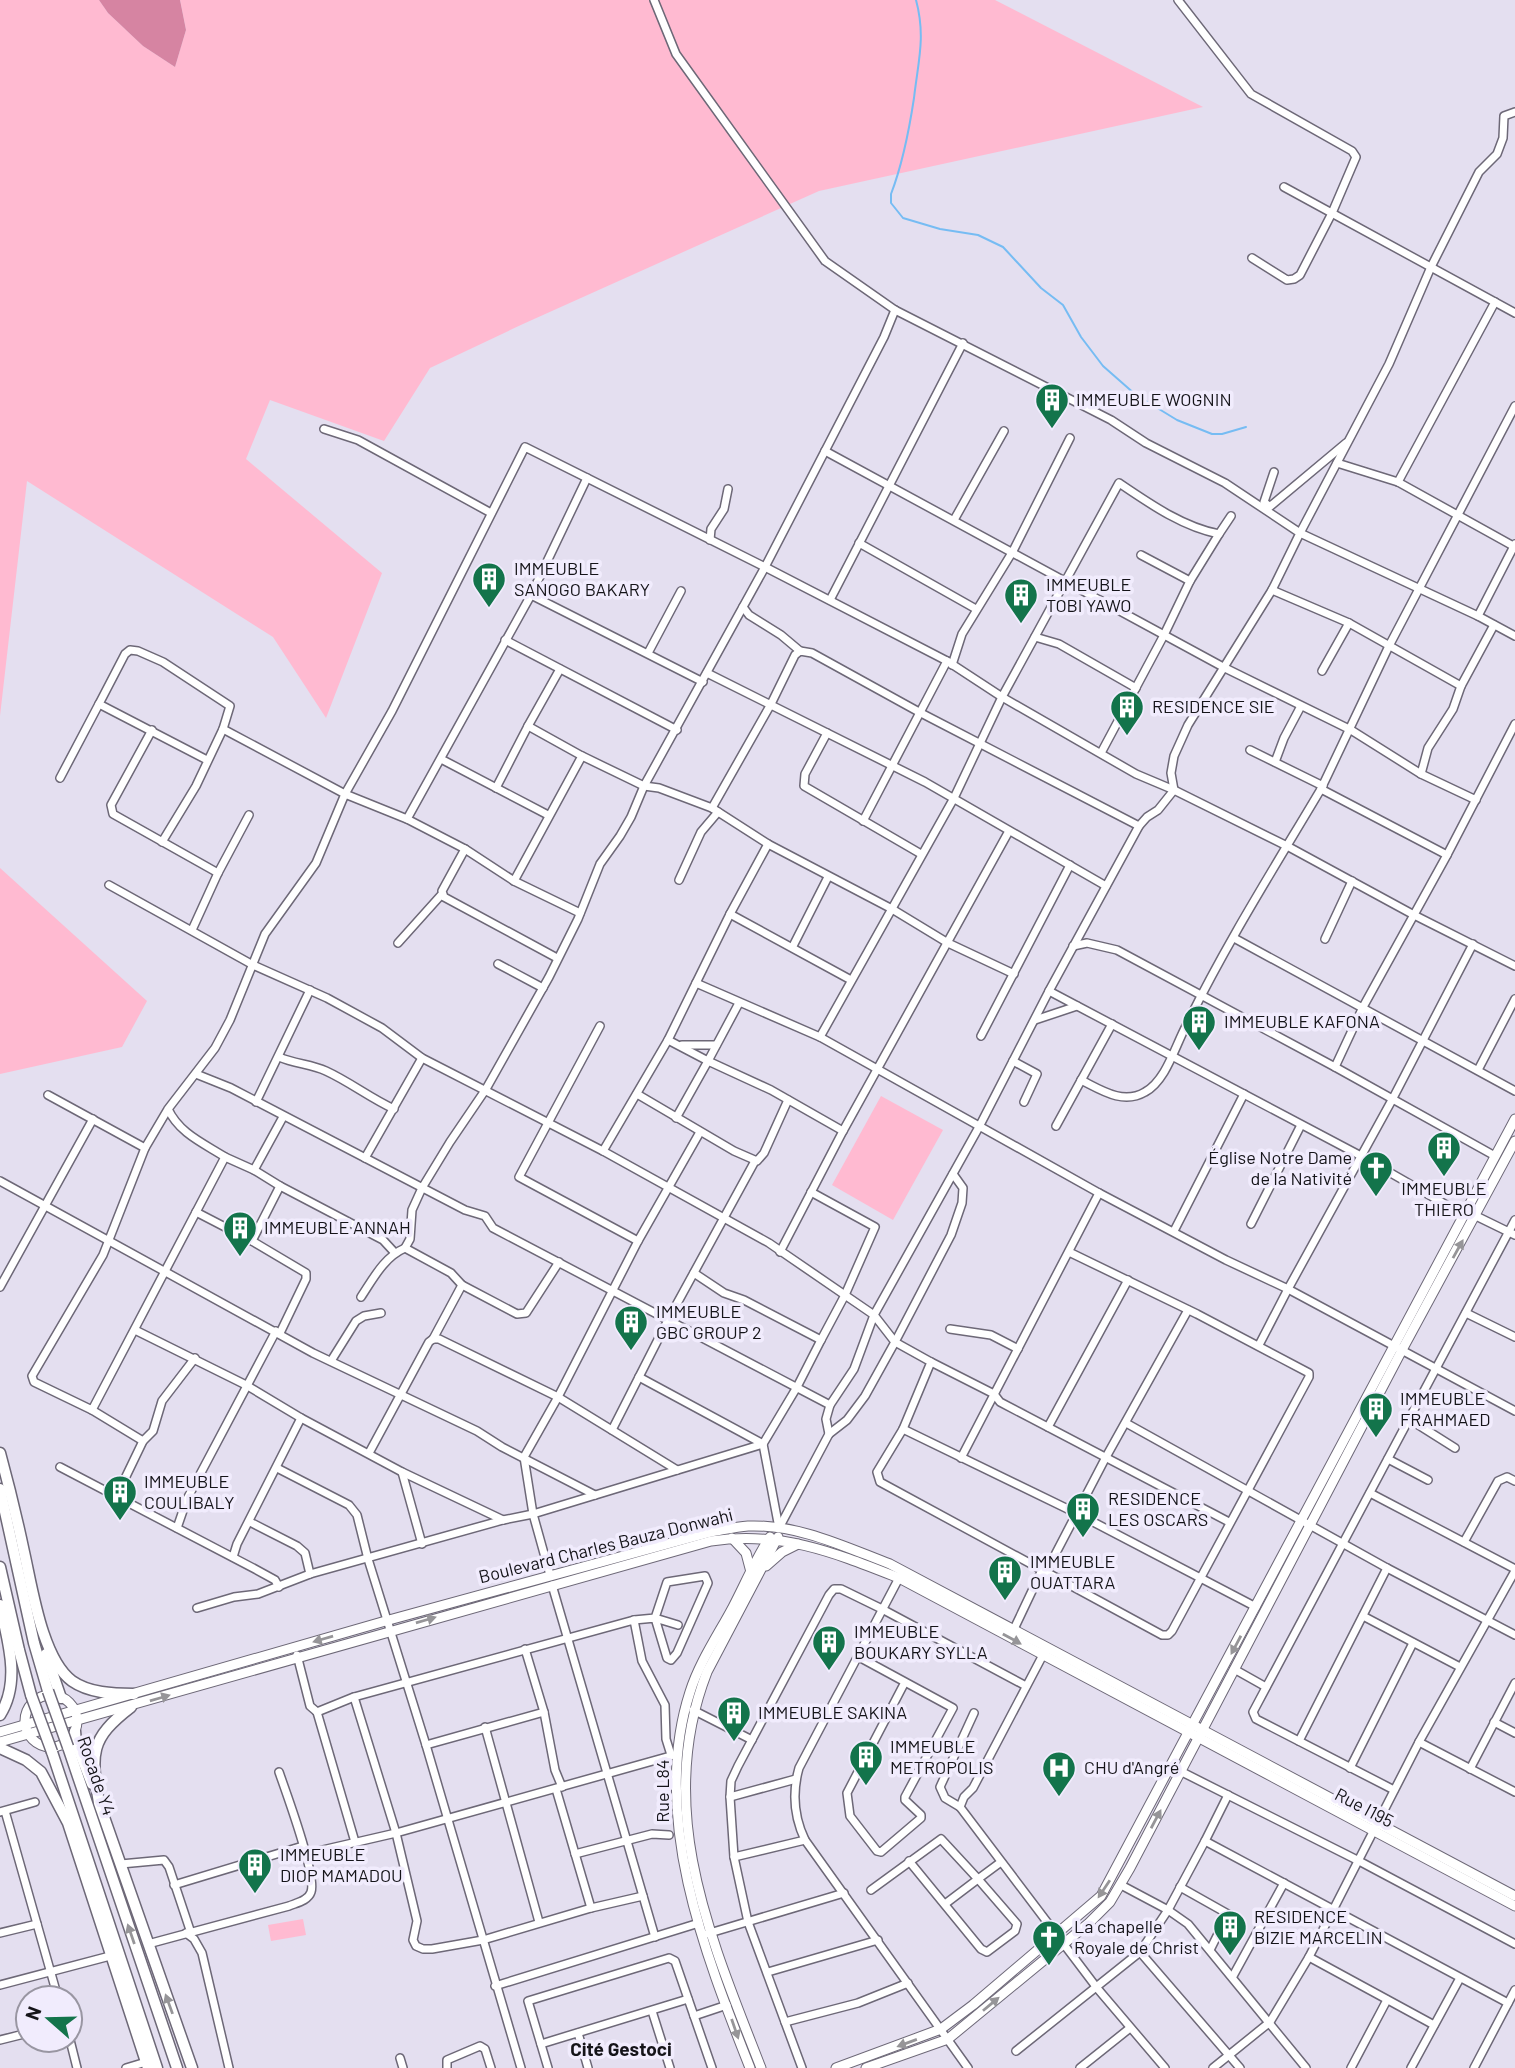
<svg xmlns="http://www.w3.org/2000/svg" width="1515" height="2068" font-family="Barlow,sans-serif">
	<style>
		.green { fill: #ffbad1 }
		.forest { fill: #d684a2 }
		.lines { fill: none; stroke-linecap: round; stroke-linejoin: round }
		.stream { stroke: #76bcf3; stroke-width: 2 }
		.minor-casing { stroke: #6d6877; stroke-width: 10 }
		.major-casing { stroke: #6d6877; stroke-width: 11 }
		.highway-casing { stroke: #6d6877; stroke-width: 13 }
		.minor { stroke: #fff; stroke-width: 7 }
		.major { stroke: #fff; stroke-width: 9 }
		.highway { stroke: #fff; stroke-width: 10 }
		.highway-bridge-casing { stroke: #6d6877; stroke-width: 13; stroke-linecap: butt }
		.highway-bridge { stroke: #fff; stroke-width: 10 }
		.oneway { fill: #969598 }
		.labels { text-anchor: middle; stroke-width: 7; stroke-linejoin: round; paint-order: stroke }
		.poi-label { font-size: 18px; fill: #151419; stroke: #f1ecfd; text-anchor: start }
		.street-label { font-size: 18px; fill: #151419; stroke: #f1ecfd }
		.neighbourhood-label { font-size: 19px; font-weight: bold; fill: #151419; stroke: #f1ecfd }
	</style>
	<rect width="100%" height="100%" fill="#e4dff0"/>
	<g class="green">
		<polygon points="0,0 99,0 108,13 143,46 175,67 186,30 180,0 995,0 1203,107 819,191 523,324 430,368 384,441 270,400 246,459 382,573 326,718 273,637 27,481 0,716"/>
		<polygon points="0,868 147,1001 122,1047 0,1074"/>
		<polygon points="881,1096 943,1130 893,1220 832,1185"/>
		<polygon points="303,1919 306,1935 271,1941 268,1925"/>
	</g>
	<polygon class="forest" points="99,0 180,0 186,30 175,67 143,46 108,13"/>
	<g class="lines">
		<path class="stream" d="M916 0C926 37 918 62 914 98 909 131 903 163 891 194V203L903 218 940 229 978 235 1003 247 1041 288 1063 305 1081 337 1103 366 1136 395 1177 420 1212 434H1222L1246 427"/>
		<g class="minor-casing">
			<g id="minor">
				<polyline points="654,0 676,54 825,261 895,310 1111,420 1146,443 1225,483 1300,533 1272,590 1188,725 1174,756 1171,773 1174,790 1158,810 1147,817 1139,826 1049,991 979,1127 874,1315 895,1342 865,1396 847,1420 829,1434"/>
				<polyline points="1178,0 1251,94 1352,151 1356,157 1332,213 1300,275 1294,279 1287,280 1252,258"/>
				<polyline points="1515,112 1504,116 1503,138 1497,154 1479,172 1431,267 1389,364 1300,533 1478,616 1515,636"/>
				<polyline points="1284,187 1515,313"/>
				<polyline points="324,429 358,440 491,513"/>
				<polyline points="825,451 1225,668 1351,730 1421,774 1476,800"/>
				<polyline points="1337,463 1398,482 1515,547"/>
				<polyline points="1398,482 1495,302"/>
				<polyline points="1269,506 1264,502 1274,472"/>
				<polyline points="1267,509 1346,443"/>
				<polyline points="954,520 1004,431"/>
				<polyline points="710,540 711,529 724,509 728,489"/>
				<polyline points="859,543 976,609"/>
				<polyline points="1141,555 1190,581"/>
				<polyline points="1272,590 1349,623 1461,686"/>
				<polyline points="531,595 703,682"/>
				<polyline points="830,600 963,343"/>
				<polyline points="743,607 749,615 781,635 800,651"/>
				<polyline points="1478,616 1515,544"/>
				<polyline points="1035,637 1059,644 1136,688"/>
				<polyline points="505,640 677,730"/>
				<polyline points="648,653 681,591"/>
				<polyline points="952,665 962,634 1013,551 1070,438"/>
				<polyline points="1322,671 1349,623"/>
				<polyline points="707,673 925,782 1106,886"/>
				<polyline points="223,729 345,794 407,819 465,849 514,881 580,913"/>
				<polyline points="152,730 111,805 113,814 218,873"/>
				<polyline points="827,733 805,774 804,786 921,854"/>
				<polyline points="1250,750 1323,786"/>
				<polyline points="1101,753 1164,635 1190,581 1219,534"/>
				<polyline points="582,756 644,786 659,788 712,808 768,844 892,909 948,943 1014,974"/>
				<polyline points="441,759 548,815"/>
				<polyline points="1275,762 1284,738 1301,706"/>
				<polyline points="1421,774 1428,748 1453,709 1461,686 1494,625"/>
				<polyline points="60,778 99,704"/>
				<polyline points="496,788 528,726"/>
				<polyline points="1321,789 1389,646 1515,406"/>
				<polyline points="712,808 771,704 795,655 800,651 812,653 919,712 1139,826"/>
				<polyline points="407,819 531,595 587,478"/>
				<polyline points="863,821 947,661"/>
				<polyline points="162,842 196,786 223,729 230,706 163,662 138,651 130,650 125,654 99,704 207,760"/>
				<polyline points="768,844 730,914 851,980"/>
				<polyline points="465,849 442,891 444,897 557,958"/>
				<polyline points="679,880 701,832 718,812"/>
				<polyline points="514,881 582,756 528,726 560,669"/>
				<polyline points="109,885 253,965 327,998 382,1028 422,1058 603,1151 769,1243 874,1315 854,1369 830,1405 826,1419 829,1434 779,1528"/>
				<polyline points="192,930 218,873 249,815"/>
				<polyline points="1234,938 1515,1091"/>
				<polyline points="1325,939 1352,881"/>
				<polyline points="398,943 442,894"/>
				<polyline points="793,946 828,877"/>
				<polyline points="1073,946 1087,943 1117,950 1335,1067 1495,1156"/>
				<polyline points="498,964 543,988"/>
				<polyline points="696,983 730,914"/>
				<polyline points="1049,991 1361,1156 1464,1215"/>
				<polyline points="1035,1020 1077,1006"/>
				<polyline points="600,1026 519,1177 638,1241"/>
				<polyline points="981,1036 1070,865"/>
				<path d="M820 1037 954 798 1002 697 1119 483C1150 504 1183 527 1219 534L1231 516"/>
				<polyline points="668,1040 708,1061 739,1003"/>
				<polyline points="682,1045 716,1045"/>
				<path d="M279 1057C295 1064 311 1064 326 1071 350 1082 370 1098 394 1109"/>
				<polyline points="1013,1061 1037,1074 1024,1102"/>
				<polyline points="1335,1067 1363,1007 1447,855 1515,724"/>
				<polyline points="1478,1070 1515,999"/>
				<polyline points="196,1074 231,1088 465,1210 485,1216 493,1228 830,1405"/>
				<path d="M1081 1080C1101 1090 1123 1105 1145 1092 1165 1081 1174 1050 1184 1030 1224 947 1274 868 1321 789L1447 855"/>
				<polyline points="637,1094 734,1151 757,1161 764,1153 788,1100"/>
				<polyline points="48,1095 145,1148"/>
				<polyline points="256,1102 310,990"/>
				<path d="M168 1109C179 1133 203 1143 225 1157L92 1410 34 1382 32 1376 103 1255 145 1148 168 1109 215 1048 230 1020 265 934 316 863 345 794 392 711 525 447 765 567 947 661 1002 697 1136 774 1174 790 1287 846 1414 915 1515 966"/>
				<polyline points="676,1118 708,1061 771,1090 843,1131"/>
				<polyline points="1056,1126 1112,1024"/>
				<polyline points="603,1151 668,1040 696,983 820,1037 1099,1193 1226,1260 1288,1289 1515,1411"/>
				<polyline points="225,1157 254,1170 283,1117"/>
				<polyline points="365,1158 422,1058"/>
				<polyline points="254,1170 280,1186"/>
				<polyline points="953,1174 963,1188 962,1203 951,1235 895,1342 931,1362 903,1429 1076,1513 1256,1607"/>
				<polyline points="0,1181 313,1353 477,1431 502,1447 595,1495"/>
				<polyline points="811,1192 875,1227 845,1295 821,1340"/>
				<polyline points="196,1212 252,1241 306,1273 306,1279 280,1333"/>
				<polyline points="1476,1216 1515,1235"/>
				<polyline points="1251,1224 1301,1125"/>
				<polyline points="1174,1231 1244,1094"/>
				<polyline points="252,1241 280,1186 383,1240 395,1253"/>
				<polyline points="405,1248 451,1273 462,1285"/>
				<polyline points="780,1252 843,1131 1009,831"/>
				<polyline points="694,1273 724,1293 744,1300 821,1340 797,1387 763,1444 779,1528"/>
				<polyline points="0,1287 93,1119"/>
				<path d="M361 1297C373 1279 384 1257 405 1248L410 1239 412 1210 422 1188 450 1142 486 1089 549 977 578 919 600 864 620 836 631 817 644 786 765 567 884 337 895 310"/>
				<polyline points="1466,1313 1515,1337"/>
				<polyline points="950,1329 991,1335 1018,1349"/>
				<polyline points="135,1330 246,1385 301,1418 402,1472 503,1520"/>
				<polyline points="433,1339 462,1285 517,1314 526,1313 559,1262"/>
				<polyline points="1259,1345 1288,1289 1392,1100 1473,944"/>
				<polyline points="331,1361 356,1321 364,1316 381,1313"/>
				<polyline points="931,1362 994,1394 1000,1402 1229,1522"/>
				<polyline points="639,1377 763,1444"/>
				<polyline points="92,1410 143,1441"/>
				<polyline points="1409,1419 1455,1448"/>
				<polyline points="1126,1423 1387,1568 1515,1635"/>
				<polyline points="1048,1427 1128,1280"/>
				<polyline points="903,1429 877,1472 880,1482 1162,1635 1168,1635 1172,1631 1309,1377 1309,1373 1197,1314 1069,1252"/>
				<polyline points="612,1430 668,1320 755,1161"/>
				<polyline points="369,1453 429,1342 433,1339 439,1339 558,1397 677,1470"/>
				<polyline points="961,1458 1099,1193"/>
				<polyline points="1388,1459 1428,1480"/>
				<polyline points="60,1467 255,1569 275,1580 279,1587"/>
				<polyline points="277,1468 349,1505 357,1515 368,1559 426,1745 521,2068"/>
				<polyline points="402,1472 422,1544"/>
				<polyline points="1370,1493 1515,1569"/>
				<polyline points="117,1495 143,1441 153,1431 162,1401 195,1358"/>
				<polyline points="250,1522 297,1546 305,1553 310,1574"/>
				<polyline points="177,1528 187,1499 276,1331"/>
				<polyline points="1464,1542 1498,1481 1507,1477 1515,1481"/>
				<polyline points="233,1557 237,1544 301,1418"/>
				<polyline points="1045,1574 1106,1457 1188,1310"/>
				<polyline points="550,1575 533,1514 524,1457 558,1397 638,1241 700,1132"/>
				<path d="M899 1578 799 1768C792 1793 794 1817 805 1840L968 2068"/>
				<polyline points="552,1585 655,1937"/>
				<polyline points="197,1608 234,1597 258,1594 310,1574 503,1520 533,1514 763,1444"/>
				<polyline points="1363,1616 1460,1667"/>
				<polyline points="634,1620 655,1618 667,1582 705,1576 708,1583 677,1653 671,1660 667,1658 655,1618 678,1625"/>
				<polyline points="1014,1629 1041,1572"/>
				<polyline points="1045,1651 973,1788 964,1797 960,1807 1097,1988 1165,2068"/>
				<polyline points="297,1655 310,1706 317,1712 354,1697 634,1620 642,1661 665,1705 666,1739 671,1755"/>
				<polyline points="859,1657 953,1708 905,1797 905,1800 921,1815 921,1818 881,1852 877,1851 850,1816 847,1793 905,1682"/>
				<polyline points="1234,1669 1266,1687"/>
				<polyline points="354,1697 396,1833 417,1921 413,1940 416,1946 423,1949 432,1949 483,1940 591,1908 643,1896"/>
				<polyline points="693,1710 752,1740"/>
				<polyline points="317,1712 355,1842"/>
				<polyline points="544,1712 555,1770 562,1787"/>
				<polyline points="1494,1722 1515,1733"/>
				<polyline points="485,1727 539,1922"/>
				<polyline points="1299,1741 1387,1568"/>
				<polyline points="1419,1742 1515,1792"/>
				<polyline points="426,1745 544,1712 525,1649"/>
				<polyline points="1350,1768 1413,1643"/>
				<polyline points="1470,1769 1515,1683"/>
				<polyline points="1182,1772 1359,1861 1515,1944"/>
				<polyline points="556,1789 591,1908"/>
				<polyline points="1394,1790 1256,1719 1253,1712 1515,1220"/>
				<polyline points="730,1797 796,1779"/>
				<polyline points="960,1807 945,1798 940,1787 974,1713"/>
				<polyline points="5,1811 58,1998"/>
				<polyline points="0,1812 35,1802"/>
				<polyline points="1205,1841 1228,1795"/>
				<polyline points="305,1854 396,1833 674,1755"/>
				<polyline points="575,1854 652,1834 669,1835"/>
				<polyline points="734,1857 805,1840"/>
				<polyline points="909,1861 981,1949 987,1952 1015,1931 1017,1924 978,1879 1001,1862"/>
				<polyline points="121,1864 164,1860 169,1867 191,1933"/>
				<polyline points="174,1885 303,1846"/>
				<polyline points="1121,1885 1168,1910 1188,1924 1306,2068"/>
				<polyline points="1180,1887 1228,1914 1210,1950"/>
				<polyline points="871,1890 941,1839 978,1879 945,1904"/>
				<polyline points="0,1933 37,1924"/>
				<polyline points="186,1933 194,1939 202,1953 229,2068"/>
				<polyline points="703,1935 844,1893"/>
				<path d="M148 1944 289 1906C296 1903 308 1901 311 1892 317 1876 286 1792 279 1772"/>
				<polyline points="1140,1952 1240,2068"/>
				<polyline points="1309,1957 1434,2025"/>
				<polyline points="768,1972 878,1940"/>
				<polyline points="1233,1976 1284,1883"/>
				<polyline points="0,1985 110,1956"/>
				<polyline points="495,1986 699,1923"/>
				<polyline points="652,2011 670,2068"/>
				<polyline points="694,2016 727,2005"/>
				<polyline points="785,2022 858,2003 908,1983"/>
				<polyline points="578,2033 588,2068"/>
				<polyline points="0,2040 28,2033"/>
				<polyline points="70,2040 77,2068"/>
				<polyline points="541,2044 688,1999"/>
				<polyline points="1016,2051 1140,1952 1168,1910 1205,1841 1508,2003"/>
				<polyline points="400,2058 403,2068"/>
				<polyline points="126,2068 146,2062"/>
				<polyline points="447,2068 447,2060 480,2046 485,2049 491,2068"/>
				<polyline points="548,2068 528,2001 669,1958 675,1961 712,2068"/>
				<polyline points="802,2068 748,1922 734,1857 730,1797 731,1781 738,1766 829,1595 834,1589 841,1589 882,1609 1026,1686"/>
				<polyline points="1080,2068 1130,2028"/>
				<polyline points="1213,2068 1270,2022 1309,1957 1419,1742 1515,1571"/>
				<polyline points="1351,2068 1387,2000"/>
				<polyline points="1411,2068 1460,1978"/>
				<polyline points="1474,2068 1515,1990"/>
			</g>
		</g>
		<g class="major-casing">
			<g id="major">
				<polyline points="732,1538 746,1553 751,1572"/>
				<polyline points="766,1566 782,1552 798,1544"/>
				<circle cx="51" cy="1721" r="26"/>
				<path d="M0 1732 389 1620 711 1532C723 1530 736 1527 748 1526 798 1524 845 1547 890 1564L1515 1896"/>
				<path d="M0 1742 711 1541C782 1531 833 1552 899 1578L1515 1906"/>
				<path d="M750 2068C705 1954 650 1815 690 1692 699 1663 718 1635 733 1607 745 1584 756 1558 770 1537"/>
				<path d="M761 2068C711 1939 653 1810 707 1672L778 1537"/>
				<polyline points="836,2068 941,2029 973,2005 1101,1896 1515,1119"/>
				<polyline points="866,2068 948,2039 1089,1923 1110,1902 1130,1868 1402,1350 1515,1141"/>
			</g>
		</g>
		<g class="highway-casing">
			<g id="highway">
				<path d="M0 1453C9 1486 17 1519 24 1552 32 1587 42 1659 72 1681 89 1693 113 1694 134 1694"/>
				<polyline points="0,1489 34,1643 48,1691"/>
				<polyline points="0,1567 19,1650 31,1695"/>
				<path d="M0 1605C8 1641 21 1682 0 1715"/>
				<polyline points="46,1654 61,1698"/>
				<path d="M131 1707C89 1739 91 1754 99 1803L192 2068"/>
				<polyline points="75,1731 76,1743 92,1784"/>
				<polyline points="68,1747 177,2068"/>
				<polyline points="0,1748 26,1760 41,1772 68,1823 148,2068"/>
				<polyline points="52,1752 157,2068"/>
			</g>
		</g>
		<use href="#minor" class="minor"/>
		<use href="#major" class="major"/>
		<use href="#highway" class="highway"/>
		<g class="highway-bridge-casing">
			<g id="highway-bridge">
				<polyline points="48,1691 68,1747"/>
				<polyline points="31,1695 52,1752"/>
			</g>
		</g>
		<use href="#highway-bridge" class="highway-bridge"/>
	</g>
	<defs><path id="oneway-solid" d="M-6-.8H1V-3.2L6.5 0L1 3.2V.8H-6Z" transform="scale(1.75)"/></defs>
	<g class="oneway">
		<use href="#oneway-solid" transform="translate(1458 1249) rotate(-61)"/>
		<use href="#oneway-solid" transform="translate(426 1620) rotate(-16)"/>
		<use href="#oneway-solid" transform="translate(323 1639) rotate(164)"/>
		<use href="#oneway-solid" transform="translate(1012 1639) rotate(29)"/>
		<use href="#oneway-solid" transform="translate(1236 1645) rotate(118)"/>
		<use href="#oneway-solid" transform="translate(160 1698) rotate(-16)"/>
		<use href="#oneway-solid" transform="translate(1156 1819) rotate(-62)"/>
		<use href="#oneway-solid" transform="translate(1104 1889) rotate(124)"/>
		<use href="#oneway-solid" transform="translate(131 1934) rotate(-109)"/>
		<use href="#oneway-solid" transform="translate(169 2004) rotate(-110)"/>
		<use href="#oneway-solid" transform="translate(991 2004) rotate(-40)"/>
		<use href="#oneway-solid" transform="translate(735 2029) rotate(71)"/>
		<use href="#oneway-solid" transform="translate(907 2043) rotate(160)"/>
	</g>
	<defs>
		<g id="building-pin" transform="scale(1.75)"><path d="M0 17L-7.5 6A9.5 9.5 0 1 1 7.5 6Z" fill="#13744b" stroke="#f1ecfd"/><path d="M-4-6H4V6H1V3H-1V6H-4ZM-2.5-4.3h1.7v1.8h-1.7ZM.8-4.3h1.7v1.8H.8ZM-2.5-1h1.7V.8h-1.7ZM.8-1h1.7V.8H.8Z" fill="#fff"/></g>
		<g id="church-pin" transform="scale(1.75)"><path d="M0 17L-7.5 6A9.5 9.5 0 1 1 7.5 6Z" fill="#13744b" stroke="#f1ecfd"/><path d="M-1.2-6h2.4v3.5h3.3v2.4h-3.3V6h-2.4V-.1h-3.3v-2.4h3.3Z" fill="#fff"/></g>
		<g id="hospital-pin" transform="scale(1.75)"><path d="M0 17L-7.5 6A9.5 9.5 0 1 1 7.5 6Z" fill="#13744b" stroke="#f1ecfd"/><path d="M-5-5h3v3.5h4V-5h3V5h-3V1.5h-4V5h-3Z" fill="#fff"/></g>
	</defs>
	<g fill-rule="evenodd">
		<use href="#building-pin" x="1052" y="400"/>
		<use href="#building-pin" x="489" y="579"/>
		<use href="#building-pin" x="1021" y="595"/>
		<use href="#building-pin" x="1127" y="707"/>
		<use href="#building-pin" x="1199" y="1022"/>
		<use href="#building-pin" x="1444" y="1148"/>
		<use href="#church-pin" x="1376" y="1168"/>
		<use href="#building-pin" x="240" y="1228"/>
		<use href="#building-pin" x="631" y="1322"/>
		<use href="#building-pin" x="1376" y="1409"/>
		<use href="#building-pin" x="120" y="1492"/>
		<use href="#building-pin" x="1083" y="1509"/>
		<use href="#building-pin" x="1005" y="1572"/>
		<use href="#building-pin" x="829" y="1642"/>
		<use href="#building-pin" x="734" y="1713"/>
		<use href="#building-pin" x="866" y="1757"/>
		<use href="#hospital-pin" x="1059" y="1768"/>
		<use href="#building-pin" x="255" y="1865"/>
		<use href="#building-pin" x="1230" y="1927"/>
		<use href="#church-pin" x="1049" y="1937"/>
	</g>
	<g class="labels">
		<g class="poi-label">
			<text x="1076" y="406">IMMEUBLE WOGNIN</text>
			<text x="514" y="575">IMMEUBLE<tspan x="514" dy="21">SANOGO BAKARY</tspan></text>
			<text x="1046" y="591">IMMEUBLE<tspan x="1046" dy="21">TOBI YAWO</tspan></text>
			<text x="1152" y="713">RESIDENCE SIE</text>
			<text x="1224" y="1028">IMMEUBLE KAFONA</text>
			<text x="1352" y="1164" text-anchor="end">Église Notre Dame<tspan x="1352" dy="21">de la Nativité</tspan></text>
			<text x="1444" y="1195" text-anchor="middle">IMMEUBLE<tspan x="1444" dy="21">THIERO</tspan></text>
			<text x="264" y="1234">IMMEUBLE ANNAH</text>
			<text x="656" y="1318">IMMEUBLE<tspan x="656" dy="21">GBC GROUP 2</tspan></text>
			<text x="1400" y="1405">IMMEUBLE<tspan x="1400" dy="21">FRAHMAED</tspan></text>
			<text x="144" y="1488">IMMEUBLE<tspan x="144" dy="21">COULIBALY</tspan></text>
			<text x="1108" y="1505">RESIDENCE<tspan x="1108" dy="21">LES OSCARS</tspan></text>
			<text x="1030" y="1568">IMMEUBLE<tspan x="1030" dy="21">OUATTARA</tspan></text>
			<text x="854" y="1638">IMMEUBLE<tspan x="854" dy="21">BOUKARY SYLLA</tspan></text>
			<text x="758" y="1719">IMMEUBLE SAKINA</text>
			<text x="890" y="1753">IMMEUBLE<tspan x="890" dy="21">METROPOLIS</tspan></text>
			<text x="1084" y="1774">CHU d'Angré</text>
			<text x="280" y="1861">IMMEUBLE<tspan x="280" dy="21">DIOP MAMADOU</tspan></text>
			<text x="1254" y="1923">RESIDENCE<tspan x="1254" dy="21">BIZIE MARCELIN</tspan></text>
			<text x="1074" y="1933">La chapelle<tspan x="1074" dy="21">Royale de Christ</tspan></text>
		</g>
		<g class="street-label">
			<text transform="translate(606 1546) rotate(-14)" y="6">Boulevard Charles Bauza Donwahi</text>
			<text transform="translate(96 1776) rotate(71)" y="6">Rocade Y4</text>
			<text transform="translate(663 1791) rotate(-90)" y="6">Rue L84</text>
			<text transform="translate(1364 1808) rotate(28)" y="6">Rue I195</text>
		</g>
		<g class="neighbourhood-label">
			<text x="621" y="2056">Cité Gestoci</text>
		</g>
	</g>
	<g transform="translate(49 2019) rotate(290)"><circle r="33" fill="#f1ecfd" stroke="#9996a2" stroke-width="2"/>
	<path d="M0-5L12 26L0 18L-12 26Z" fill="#13744b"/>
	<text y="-10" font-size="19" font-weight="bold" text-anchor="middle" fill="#151419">N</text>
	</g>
</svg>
